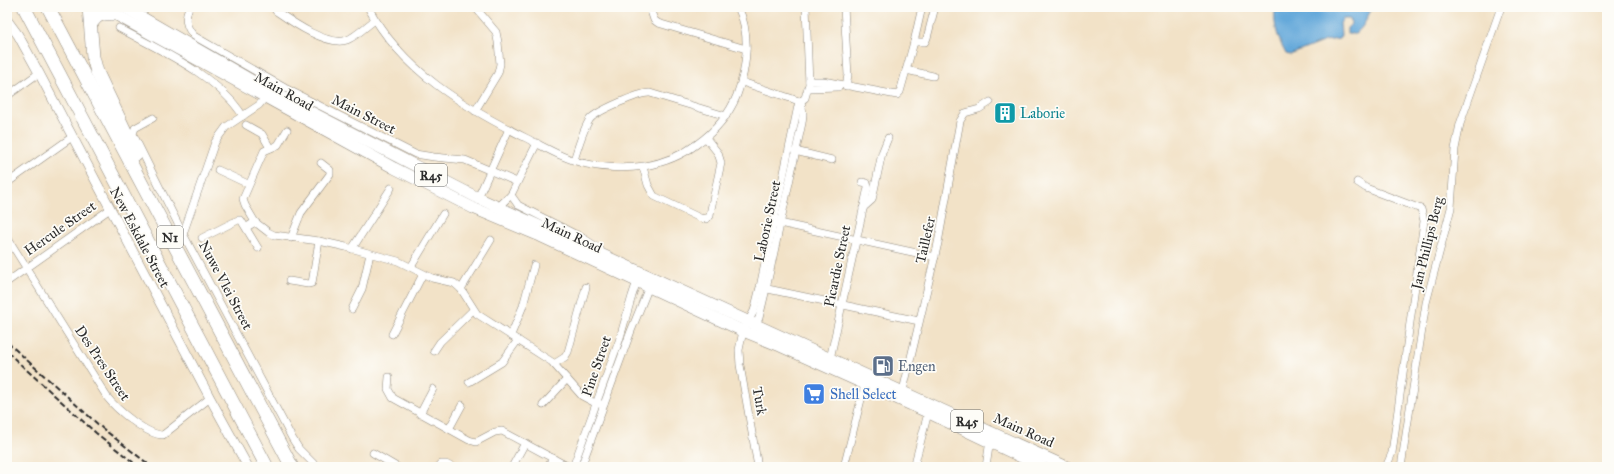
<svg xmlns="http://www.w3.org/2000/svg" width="1614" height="474" font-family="'IM FELL Great Primer',serif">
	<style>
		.water { fill: #65a9da; stroke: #486a82 }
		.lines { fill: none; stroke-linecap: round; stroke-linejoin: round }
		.minor-casing { stroke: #8e8679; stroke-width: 8 }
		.tertiary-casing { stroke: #8e8679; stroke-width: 10 }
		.primary-casing { stroke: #8e8679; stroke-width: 12 }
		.motorway-casing { stroke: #8e8679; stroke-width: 14 }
		.minor { stroke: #fff; stroke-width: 7 }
		.tertiary { stroke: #fff; stroke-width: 9 }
		.primary { stroke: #fff; stroke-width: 11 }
		.motorway { stroke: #fff; stroke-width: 13 }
		.rail { stroke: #2b2b2b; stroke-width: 2; stroke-dasharray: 6 3; stroke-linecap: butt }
		.labels { text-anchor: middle; stroke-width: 3.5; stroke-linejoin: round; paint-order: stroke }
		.shield { fill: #fdfcf7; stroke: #6a6a68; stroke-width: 1 }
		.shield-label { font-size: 13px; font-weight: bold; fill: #2b2b2b }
		.street-label { font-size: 14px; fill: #2b2b2b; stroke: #fdfcf7 }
		.culture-label { font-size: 14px; fill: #0d838f; stroke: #fdfcf7; text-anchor: start }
		.service-label { font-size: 14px; fill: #4e5e75; stroke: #fdfcf7; text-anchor: start }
		.shop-label { font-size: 14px; fill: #366cbe; stroke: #fdfcf7; text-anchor: start }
	</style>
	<rect width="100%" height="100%" fill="#fdfcf7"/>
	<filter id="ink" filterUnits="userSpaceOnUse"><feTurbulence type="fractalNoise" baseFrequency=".025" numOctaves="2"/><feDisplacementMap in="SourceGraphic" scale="8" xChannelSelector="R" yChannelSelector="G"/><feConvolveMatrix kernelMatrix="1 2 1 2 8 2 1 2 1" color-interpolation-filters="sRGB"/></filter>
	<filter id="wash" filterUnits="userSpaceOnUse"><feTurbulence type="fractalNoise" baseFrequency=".012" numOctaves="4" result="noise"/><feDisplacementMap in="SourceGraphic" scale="16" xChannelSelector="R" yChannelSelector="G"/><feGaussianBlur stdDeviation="0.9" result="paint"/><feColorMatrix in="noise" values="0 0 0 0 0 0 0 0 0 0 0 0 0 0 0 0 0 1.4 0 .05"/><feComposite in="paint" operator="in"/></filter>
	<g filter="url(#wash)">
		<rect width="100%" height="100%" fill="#f2e2c7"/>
		<path class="water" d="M1279 7H1373C1366 17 1363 36 1347 34V28L1351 24 1350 19H1343L1340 23 1341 35 1339 39 1325 41 1290 55 1286 54C1279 41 1273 25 1275 11Z"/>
	</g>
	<g filter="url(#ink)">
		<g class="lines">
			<g class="minor-casing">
				<g id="minor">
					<path d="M189 7C184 19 186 27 194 36L285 88 415 154 434 157 465 160 517 182"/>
					<path d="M274 7 276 11C292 22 328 47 347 40 357 36 366 26 375 20"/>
					<path d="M368 7C402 71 464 107 526 138 546 148 566 160 587 164 625 172 665 168 697 144 714 132 729 115 737 95 747 68 751 34 738 7"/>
					<polyline points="475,7 496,32 498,42 500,64 498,73 475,111"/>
					<polyline points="844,7 848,75 846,86"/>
					<polyline points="651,11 654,20 658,23 746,49"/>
					<path d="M119 28C161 51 217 75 243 116"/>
					<polyline points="914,42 925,42 927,38 935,7"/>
					<polyline points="906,70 933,76"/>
					<polyline points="809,81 823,81 897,95 900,92 914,42 922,7"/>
					<polyline points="742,82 799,101"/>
					<polyline points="808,88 838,87"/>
					<polyline points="7,96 39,73"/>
					<polyline points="799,101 801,101 805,98 809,84 806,7"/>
					<polyline points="153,118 135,128 133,134 183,234 292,438 299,449 317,467"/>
					<polyline points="246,125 262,134 270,148"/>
					<polyline points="795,151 832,160"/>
					<path d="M574 160C578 148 583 129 590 119 597 111 640 92 650 93L726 116"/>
					<polyline points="643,167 648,185 654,196 700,218 706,219 710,216 711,209 721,163 718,153 706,138"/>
					<polyline points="218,170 248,184"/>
					<polyline points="1357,182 1366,188 1421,209 1424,221 1392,453 1386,467"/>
					<polyline points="7,183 72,137"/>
					<polyline points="511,195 518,205 583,238 600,249"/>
					<polyline points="477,200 509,129"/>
					<polyline points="497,208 511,195 537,143"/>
					<polyline points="863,208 872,200 882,153 888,138"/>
					<polyline points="255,222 245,205 243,199 264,151 278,145 287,130"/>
					<polyline points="775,222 935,257"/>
					<polyline points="247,227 255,222 268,232 274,235 319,241 346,247 398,261 432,278 454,283 461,289 477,314 552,362 582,396 597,404 604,404"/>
					<polyline points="183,234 215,142 226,127 259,105 268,94"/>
					<path d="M7 237 107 397C117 410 147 435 163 435L210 398"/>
					<polyline points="202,238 238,220 241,220 258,248"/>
					<polyline points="291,238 301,213 330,174 330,170 321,163"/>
					<polyline points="352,249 391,188"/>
					<polyline points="411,267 443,214"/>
					<polyline points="289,281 308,284 312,283 319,241"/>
					<polyline points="7,282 110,209"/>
					<polyline points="763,288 919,321"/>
					<polyline points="461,289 491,240"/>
					<polyline points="352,309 362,289 370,254"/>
					<polyline points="754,327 759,318 766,289 802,123 803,114 801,101"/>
					<polyline points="392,334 423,274"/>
					<polyline points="511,335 523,306 534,265"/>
					<polyline points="434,351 440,342 473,310"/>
					<polyline points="830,359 868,187 867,183 862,182"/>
					<polyline points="554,364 565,357 568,352 586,287"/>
					<polyline points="389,377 388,389 393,398 469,440 476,442 495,432 502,431 569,467"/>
					<polyline points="469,382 502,362 518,340"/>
					<polyline points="902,395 938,243 960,121 965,113 979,109 990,102"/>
					<polyline points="543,405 567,379"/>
					<polyline points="420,414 433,389"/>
					<polyline points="449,429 462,405"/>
					<polyline points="373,453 397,467"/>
					<polyline points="438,467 441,464 446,464 452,467"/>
					<polyline points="512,467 525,443"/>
					<polyline points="548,467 553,458"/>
					<polyline points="573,467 619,341 632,296 638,278"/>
					<polyline points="581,467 631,331 650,284"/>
					<polyline points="758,467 740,365 739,350 743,331 754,311 760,287 799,101"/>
					<polyline points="844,467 866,380"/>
					<polyline points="914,467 929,409"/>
					<polyline points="986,467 990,440"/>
					<polyline points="1401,467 1426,303 1451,208 1455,149 1460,124 1501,7"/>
				</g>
			</g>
			<g class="tertiary-casing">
				<polyline id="tertiary" points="7,20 18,35 39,73 210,398 248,467"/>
			</g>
			<g class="primary-casing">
				<g id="primary">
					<polyline points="102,7 394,168 473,208 540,236 743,331 780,346 927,412 1042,467"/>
					<polyline points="124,7 270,91 478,198 1067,467"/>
				</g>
			</g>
			<g class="motorway-casing">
				<g id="motorway">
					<polyline points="24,7 267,467"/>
					<polyline points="48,7 292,467"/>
					<polyline points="89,7 93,57 97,72 136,154"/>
					<path d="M91 24C97 14 102 13 114 14"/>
				</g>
			</g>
			<use href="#minor" class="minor"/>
			<use href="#tertiary" class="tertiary"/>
			<use href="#primary" class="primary"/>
			<use href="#motorway" class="motorway"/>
			<g class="rail">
				<polyline points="7,342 102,428 152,467"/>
				<polyline points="7,352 96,433 139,467"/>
			</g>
		</g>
	</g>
	<defs>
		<g id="building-square" transform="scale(1.15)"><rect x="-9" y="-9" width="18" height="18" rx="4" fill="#0f9aa8" stroke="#fdfcf7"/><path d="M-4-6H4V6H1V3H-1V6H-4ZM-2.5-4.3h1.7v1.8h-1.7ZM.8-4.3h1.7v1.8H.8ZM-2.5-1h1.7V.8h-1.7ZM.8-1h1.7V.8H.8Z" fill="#fff"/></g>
		<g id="fuel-square" transform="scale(1.15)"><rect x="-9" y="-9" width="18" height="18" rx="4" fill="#5c6f8a" stroke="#fdfcf7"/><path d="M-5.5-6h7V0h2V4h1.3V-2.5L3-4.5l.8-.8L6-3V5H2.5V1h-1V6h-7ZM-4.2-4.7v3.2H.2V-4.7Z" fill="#fff"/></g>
		<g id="supermarket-square" transform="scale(1.15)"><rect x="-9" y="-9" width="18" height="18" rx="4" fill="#3f7fe0" stroke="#fdfcf7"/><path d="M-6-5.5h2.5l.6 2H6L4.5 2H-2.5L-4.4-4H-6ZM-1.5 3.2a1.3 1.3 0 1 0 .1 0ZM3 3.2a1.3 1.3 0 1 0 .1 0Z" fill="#fff"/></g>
	</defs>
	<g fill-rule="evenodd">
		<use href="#building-square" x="1005" y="113"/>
		<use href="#fuel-square" x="883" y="366"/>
		<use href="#supermarket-square" x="814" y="394"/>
	</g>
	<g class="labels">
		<g class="shield">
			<rect x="415" y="164" width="32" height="22" rx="3"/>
			<rect x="157" y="226" width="26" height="22" rx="3"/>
			<rect x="951" y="410" width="32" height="22" rx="3"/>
		</g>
		<g class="shield-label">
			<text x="431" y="180">R45</text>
			<text x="170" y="242">N1</text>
			<text x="967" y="426">R45</text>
		</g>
		<g class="street-label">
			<text transform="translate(284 91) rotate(29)" y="5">Main Road</text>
			<text transform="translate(364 114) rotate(27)" y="5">Main Street</text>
			<text transform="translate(767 221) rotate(-78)" y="5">Laborie Street</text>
			<text transform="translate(60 228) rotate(-35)" y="5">Hercule Street</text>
			<text transform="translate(572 235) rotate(25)" y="5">Main Road</text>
			<text transform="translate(140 237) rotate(62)" y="5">New Eskdale Street</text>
			<text transform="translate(925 240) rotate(-77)" y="5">Taillefer</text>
			<text transform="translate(1427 243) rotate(-76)" y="5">Jan Phillips Berg</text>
			<text transform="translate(837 266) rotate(-78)" y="5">Picardie Street</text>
			<text transform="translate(226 285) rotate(62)" y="5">Nuwe Vlei Street</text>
			<text transform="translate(103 363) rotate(56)" y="5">Des Pres Street</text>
			<text transform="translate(596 366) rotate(-71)" y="5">Pine Street</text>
			<text transform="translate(760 401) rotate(80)" y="5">Turk</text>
			<text transform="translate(1024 430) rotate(24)" y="5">Main Road</text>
		</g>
		<g class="culture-label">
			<text x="1020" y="118">Laborie</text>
		</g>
		<g class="service-label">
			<text x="898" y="371">Engen</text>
		</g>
		<g class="shop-label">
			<text x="830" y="399">Shell Select</text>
		</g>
	</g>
	<rect width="1614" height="474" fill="none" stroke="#fdfcf7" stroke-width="24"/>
</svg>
